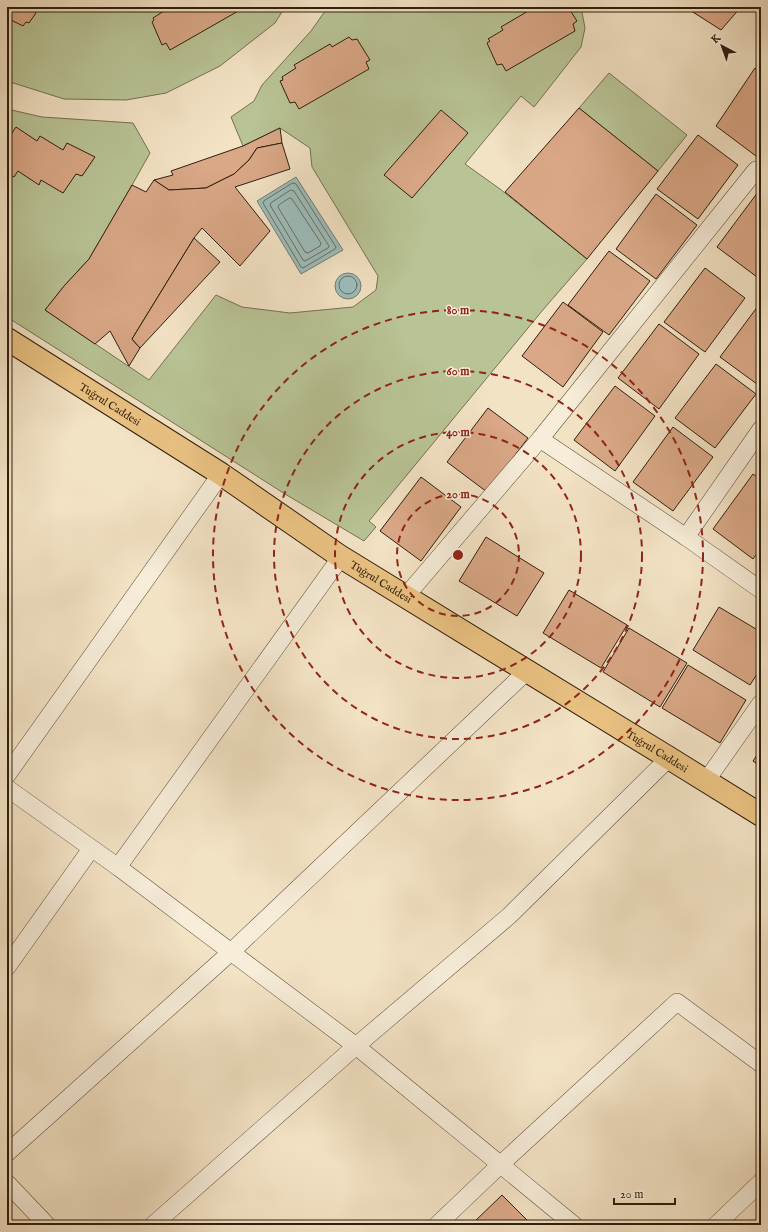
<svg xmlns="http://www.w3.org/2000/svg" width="768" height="1232" font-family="'IM FELL English',serif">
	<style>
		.green { fill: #b9c496; stroke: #747152 }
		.water { fill: #9dbdbb; stroke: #717d75 }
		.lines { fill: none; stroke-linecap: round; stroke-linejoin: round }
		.shore { stroke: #666e64; stroke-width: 1 }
		.building { fill: #daa887; stroke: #2f1e0d }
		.street-casing { stroke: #604f3b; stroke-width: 18 }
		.primary-casing { stroke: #2f1e0d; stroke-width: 24 }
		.street { stroke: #f7edd9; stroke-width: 17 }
		.primary { stroke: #eac282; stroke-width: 22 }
		.ring { fill: none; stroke: #8f2418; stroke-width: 2; stroke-dasharray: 7 5 }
		.labels { text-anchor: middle; stroke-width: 3; stroke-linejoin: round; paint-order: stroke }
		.street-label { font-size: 11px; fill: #2f1e0d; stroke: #f7edd9 }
		.centre { fill: #8f2418; stroke: #f7edd9; stroke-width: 2 }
		.ring-label { font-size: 12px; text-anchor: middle; font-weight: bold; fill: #8f2418; stroke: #f7edd9; stroke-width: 3; stroke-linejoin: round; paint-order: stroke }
	</style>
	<rect width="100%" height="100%" fill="#f3e3c5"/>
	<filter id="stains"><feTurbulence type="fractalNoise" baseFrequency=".005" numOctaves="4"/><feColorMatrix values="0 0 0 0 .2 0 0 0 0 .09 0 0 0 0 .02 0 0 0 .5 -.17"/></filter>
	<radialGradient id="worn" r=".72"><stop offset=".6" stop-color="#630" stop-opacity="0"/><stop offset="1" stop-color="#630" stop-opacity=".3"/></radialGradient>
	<g class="green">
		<polygon points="7,7 285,7 275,23 220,66 166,93 126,100 64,99 7,81"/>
		<polygon points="328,7 581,7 585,28 581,47 534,107 521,96 465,164 500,189 587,259 542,311 369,521 376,527 364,541 285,494 7,317 7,109 42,117 133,123 150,153 127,194 89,259 64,286 45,310 149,380 216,295 242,307 290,313 353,307 376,290 378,276 312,167 310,148 280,128 243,146 231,117 254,101 262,85 311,31"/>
		<polygon points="609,73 687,135 658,171 579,108"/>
	</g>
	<g class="water">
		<polygon points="296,177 343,250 301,274 257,201"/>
		<circle cx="348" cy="286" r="13"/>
	</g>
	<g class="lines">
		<g class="shore">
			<polygon points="293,183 296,184 336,247 335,249 303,268 301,267 263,203 264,201"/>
			<polygon points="291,190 294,191 329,246 328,248 305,261 303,260 270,205 271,203"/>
			<polygon points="290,198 292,199 321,243 320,246 308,253 305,252 278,207 279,205"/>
			<circle cx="348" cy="285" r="9"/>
		</g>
	</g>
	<g class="building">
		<polygon points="7,7 35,7 33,10 36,13 29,23 26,22 23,26 7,18"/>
		<polygon points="166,7 239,7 240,10 170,50 166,43 162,45 152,22 154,20 153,18 167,9"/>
		<polygon points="535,7 538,7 539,9 541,7 568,7 577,21 573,24 575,31 506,71 502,64 497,65 487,43 490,41 488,39 503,30 501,27"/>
		<polygon points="685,7 741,7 721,30"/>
		<polygon points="349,37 352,40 357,39 370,60 366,62 369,69 299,109 295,102 290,103 280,81 283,80 282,77 296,68 294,65 330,44 332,47"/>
		<polygon points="755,68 761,73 761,149 756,156 716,126"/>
		<polygon points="579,108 658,171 587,259 505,192"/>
		<polygon points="441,110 468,133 412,198 384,175"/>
		<polygon points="16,127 37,141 40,136 63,150 67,143 95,157 82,176 76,174 63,193 41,180 39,185 18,171 14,177 7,173 7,130 12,133"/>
		<polygon points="280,128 282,143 257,148 249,160 234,174 206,188 169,190 154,180 173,175 171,171 243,146"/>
		<polygon points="698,135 738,165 698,219 657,189"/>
		<polygon points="282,143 290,169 235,187 270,231 240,266 202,228 194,238 132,339 140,348 129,366 110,331 95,344 45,310 64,286 89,259 132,185 146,192 154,180 169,190 206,188 234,174 249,160 257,148"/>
		<polygon points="758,192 761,195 761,272 757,277 717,247"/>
		<polygon points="656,194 697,225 656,279 616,249"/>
		<polygon points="194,238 220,262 140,348 132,339"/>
		<polygon points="609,251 650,281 609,335 568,305"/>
		<polygon points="705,268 745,298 705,352 664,322"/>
		<polygon points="563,302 603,332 563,387 522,356"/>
		<polygon points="761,302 761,387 720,357"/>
		<polygon points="659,324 699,354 659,409 618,378"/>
		<polygon points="716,364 756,394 715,448 675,418"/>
		<polygon points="615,386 655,416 615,471 574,440"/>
		<polygon points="488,408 528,438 487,492 447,462"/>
		<polygon points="673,427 713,457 673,511 633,482"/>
		<polygon points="753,474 761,480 761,548 753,559 713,529"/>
		<polygon points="421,477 461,507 421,561 380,531"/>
		<polygon points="486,537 544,573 517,616 459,581"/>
		<polygon points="569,590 627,625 601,668 543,633"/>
		<polygon points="719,607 761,632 761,668 750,685 693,650"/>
		<polygon points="629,628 687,663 660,707 603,672"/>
		<polygon points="688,665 746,700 720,743 662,708"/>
		<polygon points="761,749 761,767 753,761"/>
		<polygon points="502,1195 532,1225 471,1225"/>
	</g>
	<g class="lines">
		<g class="street-casing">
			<g id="street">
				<polyline points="540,439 686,537 761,590"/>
				<polyline points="686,537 761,429"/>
				<polyline points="406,596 540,439 756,170 761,174"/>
				<polyline points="7,775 221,474"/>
				<polyline points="706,781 761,703"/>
				<polyline points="7,788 118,867 356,1046 574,1225"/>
				<polyline points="118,867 341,557"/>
				<polyline points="7,967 91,849"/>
				<polyline points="7,1153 231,952 527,671"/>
				<polyline points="7,1183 47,1225"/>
				<polyline points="153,1225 356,1046 509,916 669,758"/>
				<polyline points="437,1225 501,1164 677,1002 761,1064"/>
				<polyline points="716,1225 761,1182"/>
			</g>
		</g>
		<g class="primary-casing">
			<g id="primary">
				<path id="s1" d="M7 339 221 474 341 557 669 758 761 815"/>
			</g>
		</g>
		<use href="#street" class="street"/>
		<use href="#primary" class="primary"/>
	</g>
	<g class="ring">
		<circle cx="458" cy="555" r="61"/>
		<circle cx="458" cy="555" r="123"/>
		<circle cx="458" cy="555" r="184"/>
		<circle cx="458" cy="555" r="245"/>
	</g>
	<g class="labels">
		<g class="street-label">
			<text dy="4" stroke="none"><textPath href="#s1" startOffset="122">Tuğrul Caddesi</textPath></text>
			<text dy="4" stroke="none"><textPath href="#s1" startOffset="446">Tuğrul Caddesi</textPath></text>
			<text dy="4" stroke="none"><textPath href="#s1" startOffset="770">Tuğrul Caddesi</textPath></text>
		</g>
	</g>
	<circle cx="458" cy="555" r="6" class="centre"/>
	<g class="ring-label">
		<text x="458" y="314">80 m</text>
		<text x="458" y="375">60 m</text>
		<text x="458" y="436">40 m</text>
		<text x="458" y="498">20 m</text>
	</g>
	<rect width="768" height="1232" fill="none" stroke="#f3e3c5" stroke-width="24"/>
	<rect x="8" y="8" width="752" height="1216" fill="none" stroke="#2f1e0d" stroke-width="2"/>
	<rect x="12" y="12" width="744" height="1208" fill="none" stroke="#2f1e0d"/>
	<g transform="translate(722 46) rotate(319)" stroke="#f7edd9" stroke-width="3" paint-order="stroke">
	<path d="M0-3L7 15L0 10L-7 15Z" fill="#2f1e0d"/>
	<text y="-6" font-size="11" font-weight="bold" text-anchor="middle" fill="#2f1e0d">K</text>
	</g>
	<path d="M614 1198v6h61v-6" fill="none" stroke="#2f1e0d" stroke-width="2"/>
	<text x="620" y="1198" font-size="12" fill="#2f1e0d" stroke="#f7edd9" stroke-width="3" paint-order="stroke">20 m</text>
	<rect width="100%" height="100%" filter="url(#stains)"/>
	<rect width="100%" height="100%" fill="url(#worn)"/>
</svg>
